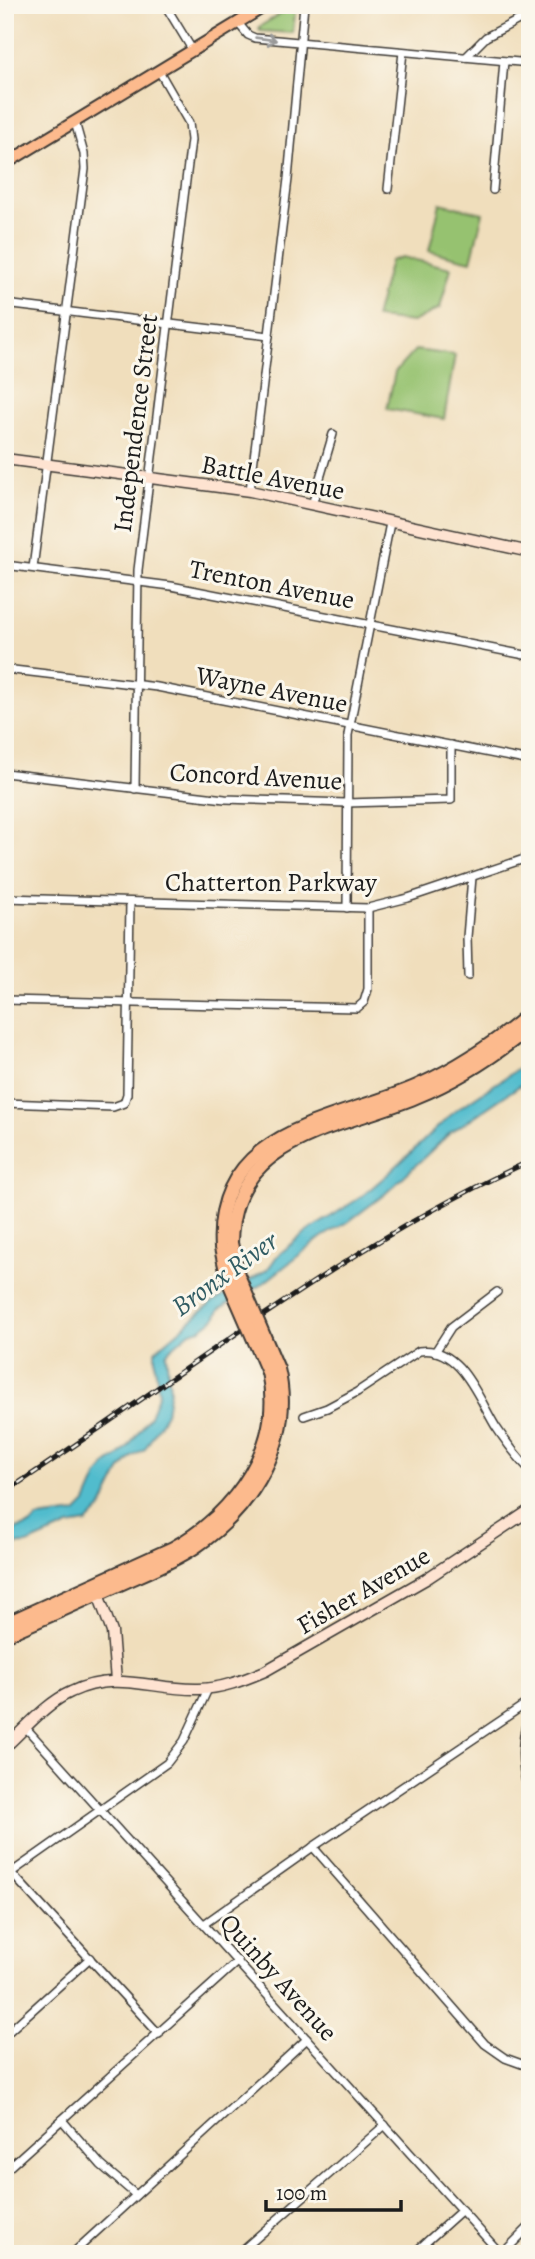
<svg xmlns="http://www.w3.org/2000/svg" width="535" height="2259" font-family="Alegreya,serif">
	<style>
		.green { fill: #96c26f; stroke: #596f46; stroke-width: 2 }
		.water { fill: #51bccd; stroke: #366c74; stroke-width: 2 }
		.lines { fill: none; stroke-linecap: round; stroke-linejoin: round }
		.street-casing { stroke: #3c3934; stroke-width: 10 }
		.secondary-casing { stroke: #3c3934; stroke-width: 13 }
		.primary-casing { stroke: #3c3934; stroke-width: 14 }
		.highway-casing { stroke: #3c3934; stroke-width: 16 }
		.street { stroke: #fff; stroke-width: 7 }
		.secondary { stroke: #fee3d1; stroke-width: 10 }
		.primary { stroke: #fcba8d; stroke-width: 10 }
		.highway { stroke: #fcba8d; stroke-width: 12 }
		.rail-casing { stroke: #1c1c1c; stroke-width: 5 }
		.rail { stroke: #fbf7ec; stroke-width: 2.5; stroke-dasharray: 8; stroke-linecap: butt }
		.highway-bridge-casing { stroke: #3c3934; stroke-width: 16; stroke-linecap: butt }
		.highway-bridge { stroke: #fcba8d; stroke-width: 12 }
		.oneway { stroke: #999 }
		.labels { text-anchor: middle; stroke-width: 6; stroke-linejoin: round; paint-order: stroke }
		.street-label { font-size: 26px; fill: #1c1c1c; stroke: #fbf7ec }
		.water-label { font-size: 28px; font-style: italic; fill: #315c63; stroke: #fbf7ec }
	</style>
	<rect width="100%" height="100%" fill="#fbf7ec"/>
	<filter id="ink" filterUnits="userSpaceOnUse"><feTurbulence type="fractalNoise" baseFrequency=".0143" numOctaves="2"/><feDisplacementMap in="SourceGraphic" scale="14" xChannelSelector="R" yChannelSelector="G"/><feConvolveMatrix kernelMatrix="1 2 1 2 8 2 1 2 1" color-interpolation-filters="sRGB"/></filter>
	<filter id="wash" filterUnits="userSpaceOnUse"><feTurbulence type="fractalNoise" baseFrequency=".00686" numOctaves="4" result="noise"/><feDisplacementMap in="SourceGraphic" scale="28" xChannelSelector="R" yChannelSelector="G"/><feGaussianBlur stdDeviation="1.57" result="paint"/><feColorMatrix in="noise" values="0 0 0 0 0 0 0 0 0 0 0 0 0 0 0 0 0 1.4 0 .05"/><feComposite in="paint" operator="in"/></filter>
	<g filter="url(#wash)">
		<rect width="100%" height="100%" fill="#f0debc"/>
		<g class="green">
			<polygon points="290,8 295,13 293,33 260,31 259,27"/>
			<polygon points="440,203 483,213 471,261 429,251"/>
			<polygon points="402,257 451,268 440,308 413,322 375,318 390,261"/>
			<polygon points="415,350 455,355 444,419 387,409 395,372"/>
		</g>
		<polygon class="water" points="530,1061 528,1080 450,1133 385,1194 348,1222 322,1237 260,1286 227,1304 219,1310 215,1318 201,1329 190,1332 168,1351 166,1354 170,1389 166,1413 145,1449 132,1457 120,1471 101,1509 87,1523 69,1526 27,1544 5,1545 5,1532 30,1525 38,1518 76,1513 86,1503 98,1475 109,1462 117,1458 128,1447 150,1416 159,1393 155,1366 155,1351 209,1305 268,1269 277,1256 305,1233 361,1197 388,1174 456,1110"/>
	</g>
	<g filter="url(#ink)">
		<g class="lines">
			<g class="street-casing">
				<g id="street">
					<polyline points="165,5 193,51"/>
					<polyline points="238,23 248,35 255,38 530,63"/>
					<polyline points="466,57 486,37 530,14"/>
					<polyline points="388,189 403,52"/>
					<polyline points="493,190 504,61"/>
					<polyline points="5,304 269,336"/>
					<polyline points="250,491 288,179 304,5"/>
					<polyline points="312,505 333,434"/>
					<polyline points="5,565 171,586 530,656"/>
					<polyline points="33,568 85,169 84,154 75,122"/>
					<polyline points="5,669 157,687 530,761"/>
					<polyline points="5,773 225,799 346,803 451,800 451,745"/>
					<polyline points="135,789 138,570 191,140 189,123 159,71"/>
					<polyline points="5,898 368,908 408,898 530,857"/>
					<polyline points="347,908 348,735 390,523"/>
					<polyline points="468,976 467,937 472,877"/>
					<polyline points="5,1000 357,1008 364,1002 368,989 368,908"/>
					<polyline points="5,1103 113,1107 124,1103 127,1094 130,902"/>
					<polyline points="435,1352 451,1327 497,1292"/>
					<path d="M304 1416 327 1408 357 1392 419 1351C460 1344 479 1400 496 1427 506 1442 517 1457 530 1470"/>
					<polyline points="26,1728 501,2254"/>
					<polyline points="313,1847 485,2044 505,2058 530,2067"/>
					<polyline points="5,1866 159,2034"/>
					<polyline points="5,1877 167,1763 184,1741 208,1689"/>
					<polyline points="204,1924 313,1847 530,1701"/>
					<polyline points="6,2034 90,1958"/>
					<polyline points="62,2120 101,2165 136,2195"/>
					<polyline points="5,2171 238,1961"/>
					<polyline points="72,2254 307,2039"/>
					<polyline points="238,2254 385,2125"/>
					<polyline points="413,2254 462,2210"/>
					<polyline points="502,2254 530,2226"/>
				</g>
			</g>
			<g class="secondary-casing">
				<g id="secondary">
					<polyline points="5,459 250,491 530,552"/>
					<polyline points="98,1594 112,1632 116,1681"/>
					<path d="M530 1716C522 1742 522 1766 530 1791"/>
					<path d="M5 1747C25 1729 46 1703 71 1692 116 1670 152 1690 198 1689 221 1689 244 1680 265 1671L426 1579 530 1510"/>
				</g>
			</g>
			<g class="primary-casing">
				<polyline id="primary" points="5,164 267,5"/>
			</g>
			<g class="highway-casing">
				<g id="highway">
					<path d="M231 1243C232 1135 339 1130 416 1097 458 1080 495 1056 530 1027"/>
					<path d="M221 1248C213 1128 335 1122 417 1086 459 1067 495 1043 530 1013"/>
					<path d="M5 1624 173 1548C235 1514 285 1444 268 1372"/>
					<path d="M5 1635C43 1619 80 1602 118 1585 144 1573 171 1563 195 1547 253 1508 295 1439 278 1369"/>
				</g>
			</g>
			<use href="#street" class="street"/>
			<use href="#secondary" class="secondary"/>
			<use href="#primary" class="primary"/>
			<use href="#highway" class="highway"/>
			<g class="rail-casing">
				<path id="rail" d="M5 1492C178 1379 341 1247 530 1161"/>
			</g>
			<use href="#rail" class="rail"/>
			<g class="highway-bridge-casing">
				<g id="highway-bridge">
					<polyline points="231,1243 238,1275 278,1369"/>
					<polyline points="221,1248 228,1280 268,1372"/>
				</g>
			</g>
			<use href="#highway-bridge" class="highway-bridge"/>
		</g>
		<defs><path id="oneway-shaft" d="M-6 0H5M1.5-3L5.5 0L1.5 3" fill="none" stroke-width="1.6" stroke-linecap="round" stroke-linejoin="round" transform="scale(1.75)"/></defs>
		<use class="oneway" href="#oneway-shaft" transform="translate(266 39) rotate(7)"/>
	</g>
	<g class="labels">
		<g class="street-label">
			<text transform="translate(135 423) rotate(-83)" y="9">Independence Street</text>
			<text transform="translate(273 477) rotate(11)" y="9">Battle Avenue</text>
			<text transform="translate(272 584) rotate(11)" y="9">Trenton Avenue</text>
			<text transform="translate(272 689) rotate(11)" y="9">Wayne Avenue</text>
			<text transform="translate(256 776) rotate(3)" y="9">Concord Avenue</text>
			<text x="271" y="891">Chatterton Parkway</text>
			<text transform="translate(363 1590) rotate(-30)" y="9">Fisher Avenue</text>
			<text transform="translate(279 1977) rotate(48)" y="9">Quinby Avenue</text>
		</g>
		<g class="water-label">
			<text transform="translate(224 1273) rotate(-36)" y="10">Bronx River</text>
		</g>
	</g>
	<rect width="535" height="2259" fill="none" stroke="#fbf7ec" stroke-width="28"/>
	<path d="M266 2200v10h135v-10" fill="none" stroke="#1c1c1c" stroke-width="3.5"/>
	<text x="276" y="2200" font-size="21" fill="#1c1c1c" stroke="#fbf7ec" stroke-width="5" paint-order="stroke">100 m</text>
</svg>
